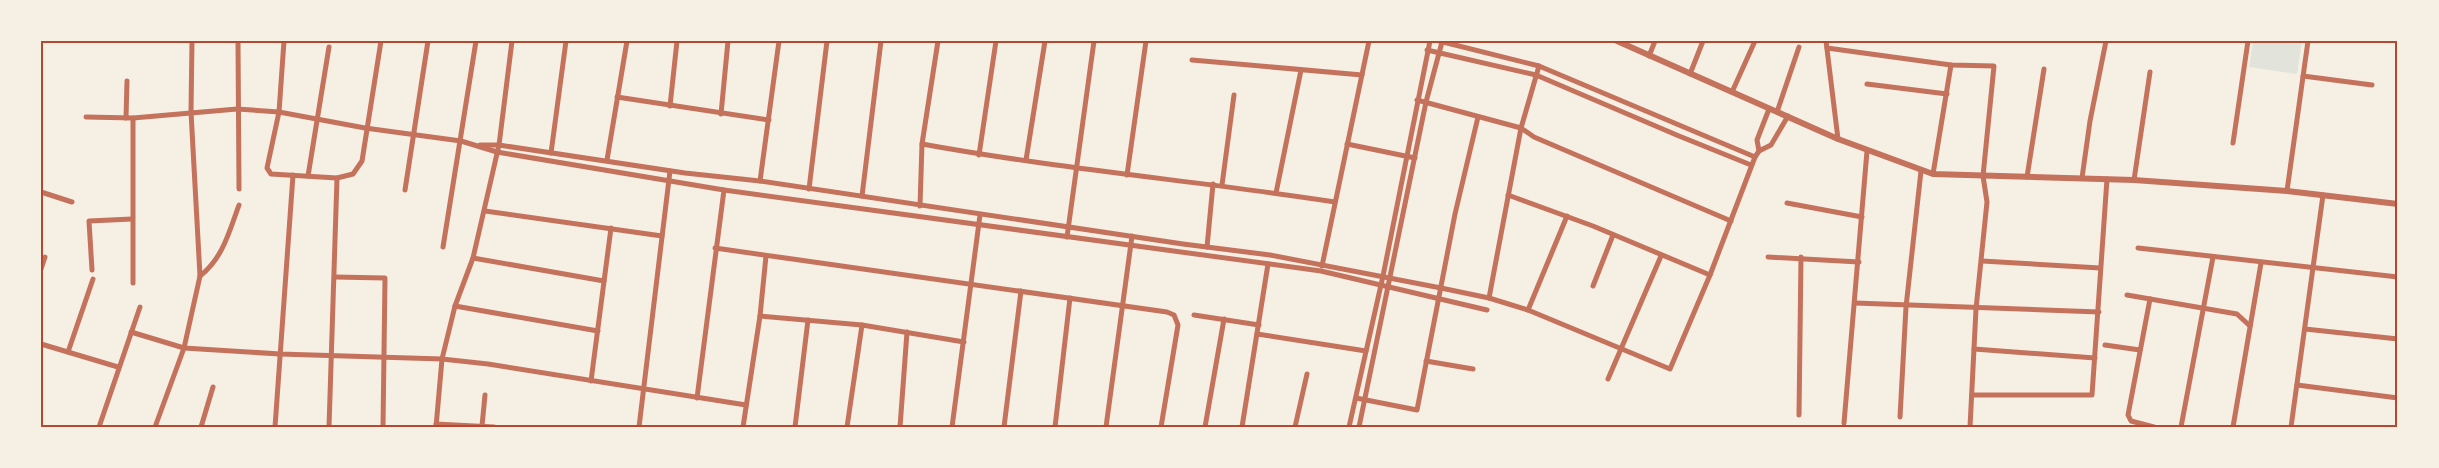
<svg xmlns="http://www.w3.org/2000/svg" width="2439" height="468" font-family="Signika,sans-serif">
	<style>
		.green { fill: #e2e4dc }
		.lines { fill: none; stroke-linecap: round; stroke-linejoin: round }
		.minor { stroke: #c5725c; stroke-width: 5 }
		.tertiary { stroke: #c5725c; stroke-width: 6 }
		.neatline { fill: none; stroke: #b5482f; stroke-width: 2 }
	</style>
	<rect width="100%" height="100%" fill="#f6efe4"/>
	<polygon class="green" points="2253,41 2302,41 2297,74 2249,67"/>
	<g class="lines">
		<g class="minor">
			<polyline points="238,41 239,189"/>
			<polyline points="284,41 279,112 267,168 271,174 337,178 353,174 362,161 381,41"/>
			<polyline points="1439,41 1539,66 1755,157"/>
			<polyline points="1826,41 1838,139"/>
			<polyline points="1827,48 1951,65 1994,66 1983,176 1987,202 1976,309 1970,427"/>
			<polyline points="1427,50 1536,75 1679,136 1751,165"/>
			<polyline points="1649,56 1655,41"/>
			<polyline points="1192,60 1362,75"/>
			<polyline points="1690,74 1703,41"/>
			<polyline points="2303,76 2372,85"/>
			<polyline points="1867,84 1947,94"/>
			<polyline points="1732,92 1755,41"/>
			<polyline points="617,97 769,120"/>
			<polyline points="1417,100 1521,128 1534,137 1731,221"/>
			<polyline points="670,106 677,41"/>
			<polyline points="1777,112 1799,47"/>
			<polyline points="721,114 728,41"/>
			<polyline points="86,117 133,118 237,109 279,112 365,128 461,141 497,152 724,190 1321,271 1487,310"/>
			<polyline points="126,118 127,81"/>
			<polyline points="133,118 133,283"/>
			<polyline points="2233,143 2248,41"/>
			<path d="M922 144C1059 169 1198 181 1335 202"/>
			<polyline points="1347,144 1415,158"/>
			<polyline points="480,145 499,145 685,173 760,181 1183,244 1270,255 1441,288 1489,298 1528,310 1670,369 1710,275 1755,157 1759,151 1771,145 1788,116"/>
			<polyline points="1759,151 1757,140 1769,109"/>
			<polyline points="551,153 566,41"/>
			<polyline points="979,155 996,41"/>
			<polyline points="607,160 627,41"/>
			<polyline points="1026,160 1045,41"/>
			<polyline points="1933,174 1951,65"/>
			<polyline points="1127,175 1146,41"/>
			<polyline points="308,176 329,47"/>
			<polyline points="2027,177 2044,69"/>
			<polyline points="2082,178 2090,121 2106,41"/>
			<polyline points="2134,180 2150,72"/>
			<polyline points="760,181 779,41"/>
			<polyline points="1222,185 1234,95"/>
			<polyline points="809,189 827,41"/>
			<polyline points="405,190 428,41"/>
			<polyline points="2287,191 2308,41"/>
			<polyline points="41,192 72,202"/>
			<polyline points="1276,193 1301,70"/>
			<polyline points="1508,195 1593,226 1710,275"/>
			<polyline points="862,196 881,41"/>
			<polyline points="1787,203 1862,217"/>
			<polyline points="920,206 922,144 938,41"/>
			<polyline points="485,211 662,236"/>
			<polyline points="1067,237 1094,41"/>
			<polyline points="443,247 476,41"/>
			<polyline points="1207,247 1213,184"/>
			<polyline points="715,248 1167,312 1174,315 1178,325 1161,427"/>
			<polyline points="2138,248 2398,277"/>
			<polyline points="1768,257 1859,262"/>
			<polyline points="473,258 604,281"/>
			<polyline points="1982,261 2100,268"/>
			<polyline points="1322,266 1369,41"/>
			<polyline points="41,269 45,257"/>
			<polyline points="92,270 89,221 132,219"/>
			<path d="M200 276C223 258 229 232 239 205"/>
			<polyline points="335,277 385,278 383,427"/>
			<polyline points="1593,286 1613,235"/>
			<polyline points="2127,295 2237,314 2250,326"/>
			<polyline points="1489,298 1521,128 1539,66"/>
			<polyline points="2150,299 2128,415 2131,421 2154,427"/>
			<polyline points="1855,303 2099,312"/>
			<polyline points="455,306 598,331"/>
			<polyline points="1528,310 1567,216"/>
			<polyline points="1194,315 1259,325"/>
			<polyline points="760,316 862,325 964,342"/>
			<polyline points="2305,329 2398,339"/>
			<polyline points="131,332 184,348 280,354 442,359 488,364 746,405"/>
			<polyline points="1257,334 1366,351"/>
			<polyline points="41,344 118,367"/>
			<polyline points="2105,345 2140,350"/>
			<polyline points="1974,349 2095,358"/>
			<polyline points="68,352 93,279"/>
			<polyline points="1426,361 1473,369"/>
			<polyline points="1608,379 1661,256"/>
			<polyline points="591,381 611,228"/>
			<polyline points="2297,385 2398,398"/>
			<polyline points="1972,395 2092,395 2107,179"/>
			<polyline points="697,398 724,190"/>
			<polyline points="1356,398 1417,410 1455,214 1478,117"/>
			<polyline points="1799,415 1801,257"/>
			<polyline points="1900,417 1906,307 1921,171"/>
			<polyline points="1844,423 1867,151"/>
			<polyline points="436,424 494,427"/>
			<polyline points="482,426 485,395"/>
			<polyline points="99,427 140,307"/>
			<polyline points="155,427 184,348 200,276 191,112 192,41"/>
			<polyline points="201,427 213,387"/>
			<polyline points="275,427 293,175"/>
			<polyline points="329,427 337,178"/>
			<polyline points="436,427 442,359 455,306 473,258 499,145 512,41"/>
			<polyline points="639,427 670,171"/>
			<polyline points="743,427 760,316 766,256"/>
			<polyline points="795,427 808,320"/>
			<polyline points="847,427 862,325"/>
			<polyline points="900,427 907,332"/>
			<polyline points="952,427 980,215"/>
			<polyline points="1004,427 1021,291"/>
			<polyline points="1055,427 1070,298"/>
			<polyline points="1106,427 1132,236"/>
			<polyline points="1205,427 1224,319"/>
			<polyline points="1242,427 1268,264"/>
			<polyline points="1295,427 1307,374"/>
			<polyline points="1349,427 1383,276 1430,41"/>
			<polyline points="1359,427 1426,102 1442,42"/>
			<polyline points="2181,427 2213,257"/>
			<polyline points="2233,427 2261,263"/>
			<polyline points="2291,427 2323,195"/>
		</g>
		<polyline class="tertiary" points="1617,41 1838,139 1933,174 2134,180 2287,191 2398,204"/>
	</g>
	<rect width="2439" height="468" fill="none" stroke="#f6efe4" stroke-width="85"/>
	<rect x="42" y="42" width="2354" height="384" class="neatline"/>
</svg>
